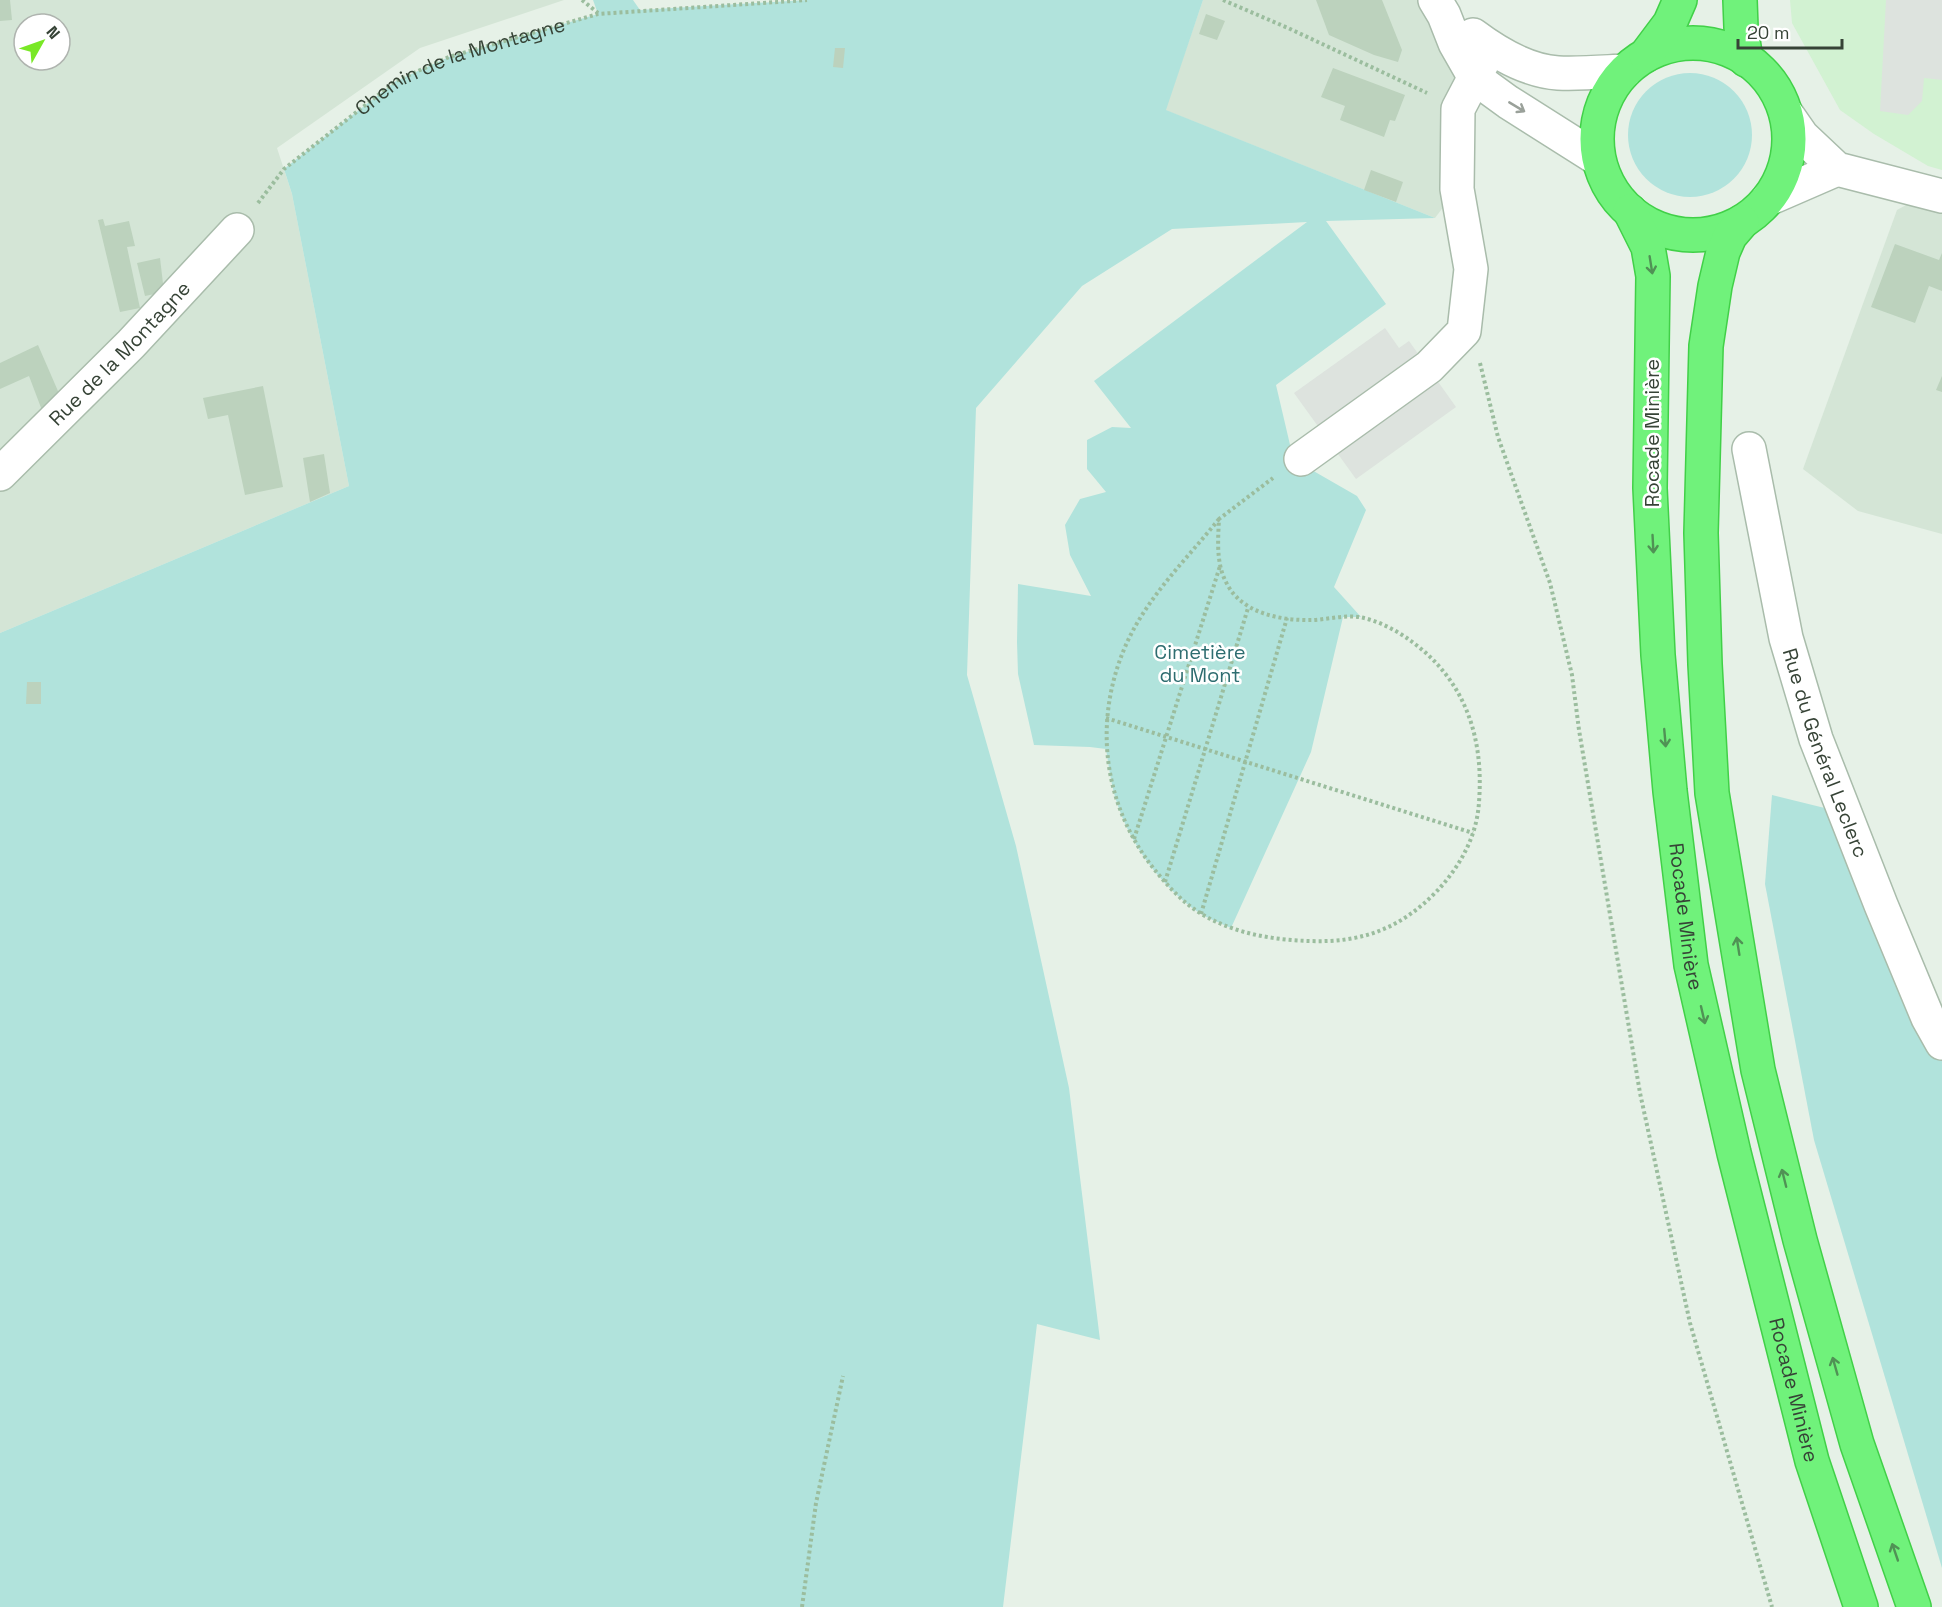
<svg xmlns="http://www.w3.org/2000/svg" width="1942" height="1607" font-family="'Space Grotesk',sans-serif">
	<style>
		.residential { fill: #d4e5d6; fill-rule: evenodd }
		.commercial { fill: #d2f2d2 }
		.green { fill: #b1e3dc }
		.parking { fill: #dde3de }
		.building { fill: #bcd2bd }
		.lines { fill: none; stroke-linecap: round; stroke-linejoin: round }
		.minor-casing { stroke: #a9bcab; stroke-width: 36 }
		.highway-casing { stroke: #41d048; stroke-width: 36 }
		.path { stroke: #9bbd9e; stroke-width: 4; stroke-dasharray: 3 3; stroke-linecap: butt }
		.minor { stroke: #fff; stroke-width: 33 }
		.highway { stroke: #70f27b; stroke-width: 33 }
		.oneway { stroke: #9aa19a }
		.oneway2 { stroke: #509255 }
		.labels { text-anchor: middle; stroke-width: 5; stroke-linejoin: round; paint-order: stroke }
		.street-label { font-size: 20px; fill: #364336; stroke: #fff }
		.park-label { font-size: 20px; fill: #2e6d70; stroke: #fff }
	</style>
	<rect width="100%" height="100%" fill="#e6f1e7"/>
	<g class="residential">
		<path d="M0 0H564L420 48 277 148 292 194 349 486 0 633ZM24 24H60V60H24Z"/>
		<polygon points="1203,0 1435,0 1455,43 1457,189 1435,218 1165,110"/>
		<polygon points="1928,193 1942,196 1942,534 1858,511 1803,469 1897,210"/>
	</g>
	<polygon class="commercial" points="1790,0 1942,0 1942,170 1928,166 1874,134 1840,110 1792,23"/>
	<g class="green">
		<path d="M593 0H633L640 10 807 0H1203L1166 110 1435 218 1326 221 1386 304 1276 385 1291 449 1310 469 1357 496 1366 510 1334 587 1361 617H1343L1311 752 1231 928C1221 923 1208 919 1198 912 1162 887 1131 846 1117 803 1111 786 1109 767 1106 749L1090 747 1034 745 1018 674 1017 642 1018 584 1091 596 1070 555 1065 525 1080 499 1106 492 1087 469V440L1112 427 1131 428 1094 381 1307 222 1172 229 1082 286 976 408 967 675 1016 846 1069 1088 1100 1340 1037 1324 1003 1607H0V633L349 486 292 194 284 169 396 81 449 57 598 14Z"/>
		<circle cx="1690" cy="135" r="62"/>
		<polygon points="1772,795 1845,813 1942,1043 1942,1568 1814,1140 1765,884"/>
	</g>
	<g class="parking">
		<polygon points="1886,0 1942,0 1942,80 1924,78 1922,101 1908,115 1880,111"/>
		<polygon points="1385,328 1399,348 1409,341 1456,407 1356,479 1294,393"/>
	</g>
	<g class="building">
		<polygon points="0,0 10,0 12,20 0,21"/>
		<polygon points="1316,0 1382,0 1402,50 1398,62 1374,55 1329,35"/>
		<polygon points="1206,14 1225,21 1217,40 1199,34"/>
		<polygon points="835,48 845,48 843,68 833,67"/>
		<polygon points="1333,68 1405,95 1395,121 1390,120 1384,137 1340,120 1345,106 1321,97"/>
		<polygon points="1371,170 1403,182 1396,202 1364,190"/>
		<polygon points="103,219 105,226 129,221 135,246 127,247 140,308 120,312 98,220"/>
		<polygon points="1895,244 1939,260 1942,253 1942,291 1929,286 1915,323 1871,307"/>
		<polygon points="160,258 164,292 145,296 137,263"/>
		<polygon points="38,345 61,398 43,413 29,376 0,389 0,363"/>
		<polygon points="1942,376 1942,392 1936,390"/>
		<polygon points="263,386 283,487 245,495 228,415 208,419 203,398"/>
		<polygon points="324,454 330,493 310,502 303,458"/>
		<polygon points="27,682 41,682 41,704 26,704"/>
	</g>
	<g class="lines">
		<g class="minor-casing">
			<g id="minor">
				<polyline points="1435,0 1444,15 1455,43 1475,78 1508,102 1598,159"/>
				<path d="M1473 35C1497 53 1527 71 1558 73 1580 74 1603 72 1625 71"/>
				<polyline points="1786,113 1802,136 1837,169 1942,196"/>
				<polyline points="1768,199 1837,169"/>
				<path id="s2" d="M1749 449 1786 638 1816 739 1881 905 1928 1018 1942 1043"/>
				<polyline points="1301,459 1429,367 1464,331 1471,269 1457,189 1458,109 1490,48"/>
				<path id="s3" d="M0 474 131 344 237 230"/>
			</g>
		</g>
		<g class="highway-casing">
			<g id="highway">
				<polyline points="1740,0 1741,27 1746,60"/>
				<circle cx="1693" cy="139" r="96"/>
				<polyline points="1646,55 1670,23 1680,0"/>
				<path id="s4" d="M1630 211 1648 247 1653 276 1650 488 1658 655 1670 791 1691 965 1734 1153 1812 1461 1861 1607"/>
				<polyline points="1742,222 1730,236 1723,252 1715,286 1706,346 1701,533 1705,664 1712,793 1758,1070 1800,1240 1857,1444 1914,1607"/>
			</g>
		</g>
		<g class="path">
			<polyline points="582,0 598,13"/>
			<polyline points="1223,0 1288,28 1427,93"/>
			<path id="s1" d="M258 203 284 169 396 81 449 57 598 14 807 0"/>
			<polyline points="1480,363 1498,437 1550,583 1572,675 1579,730 1640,1093 1690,1323 1772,1607"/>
			<path d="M1219 519C1186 560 1146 598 1125 647 1093 722 1103 805 1154 869 1167 885 1182 902 1200 913 1232 933 1272 940 1310 941 1361 943 1400 929 1436 892 1459 868 1477 837 1479 802 1484 737 1465 680 1411 641 1396 630 1377 620 1359 617 1344 615 1329 619 1314 620 1282 621 1241 614 1226 582 1216 563 1218 540 1219 519L1273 478"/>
			<polyline points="1106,718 1473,833"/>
			<polyline points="1134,839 1220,566"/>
			<polyline points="1165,882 1248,608"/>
			<polyline points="1201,914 1287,618"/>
			<polyline points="802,1607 816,1503 843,1376"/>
		</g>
		<use href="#minor" class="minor"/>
		<use href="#highway" class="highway"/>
	</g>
	<defs><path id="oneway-shaft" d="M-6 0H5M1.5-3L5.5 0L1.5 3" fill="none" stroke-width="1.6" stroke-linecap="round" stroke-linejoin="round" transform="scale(1.5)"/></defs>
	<use class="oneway" href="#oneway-shaft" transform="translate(1517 107) rotate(31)"/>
	<g class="oneway2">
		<use href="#oneway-shaft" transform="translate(1651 265) rotate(81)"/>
		<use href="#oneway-shaft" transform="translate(1653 544) rotate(87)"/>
		<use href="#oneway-shaft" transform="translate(1665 738) rotate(85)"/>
		<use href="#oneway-shaft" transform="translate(1738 946) rotate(-99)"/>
		<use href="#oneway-shaft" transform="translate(1703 1015) rotate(77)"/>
		<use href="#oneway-shaft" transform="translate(1784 1178) rotate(-104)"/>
		<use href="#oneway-shaft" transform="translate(1835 1366) rotate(-106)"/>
		<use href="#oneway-shaft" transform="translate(1895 1552) rotate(-109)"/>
	</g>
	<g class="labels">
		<g class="street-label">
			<text dy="7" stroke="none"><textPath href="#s1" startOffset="250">Chemin de la Montagne</textPath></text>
			<text dy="7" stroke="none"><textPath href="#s3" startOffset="170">Rue de la Montagne</textPath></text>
			<text transform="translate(1652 433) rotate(-90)" y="7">Rocade Minière</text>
			<text dy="7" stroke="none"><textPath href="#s2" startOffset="314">Rue du Général Leclerc</textPath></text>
			<text dy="7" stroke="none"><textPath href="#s4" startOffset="712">Rocade Minière</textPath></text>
			<text dy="7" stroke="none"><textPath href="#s4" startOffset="1198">Rocade Minière</textPath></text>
		</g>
		<g class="park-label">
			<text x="1200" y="659">Cimetière<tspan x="1200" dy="23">du Mont</tspan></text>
		</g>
	</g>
	<g transform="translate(42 42) rotate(50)"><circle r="28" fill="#ffffff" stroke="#afb4af" stroke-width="1.5"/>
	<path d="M0-4.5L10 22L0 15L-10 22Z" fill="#79e826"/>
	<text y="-9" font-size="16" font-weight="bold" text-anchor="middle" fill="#364336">N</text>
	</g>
	<path d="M1738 39v9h104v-9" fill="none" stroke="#364336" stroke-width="3"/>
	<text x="1747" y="39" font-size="18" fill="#364336" stroke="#ffffff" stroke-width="4.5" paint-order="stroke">20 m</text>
</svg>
